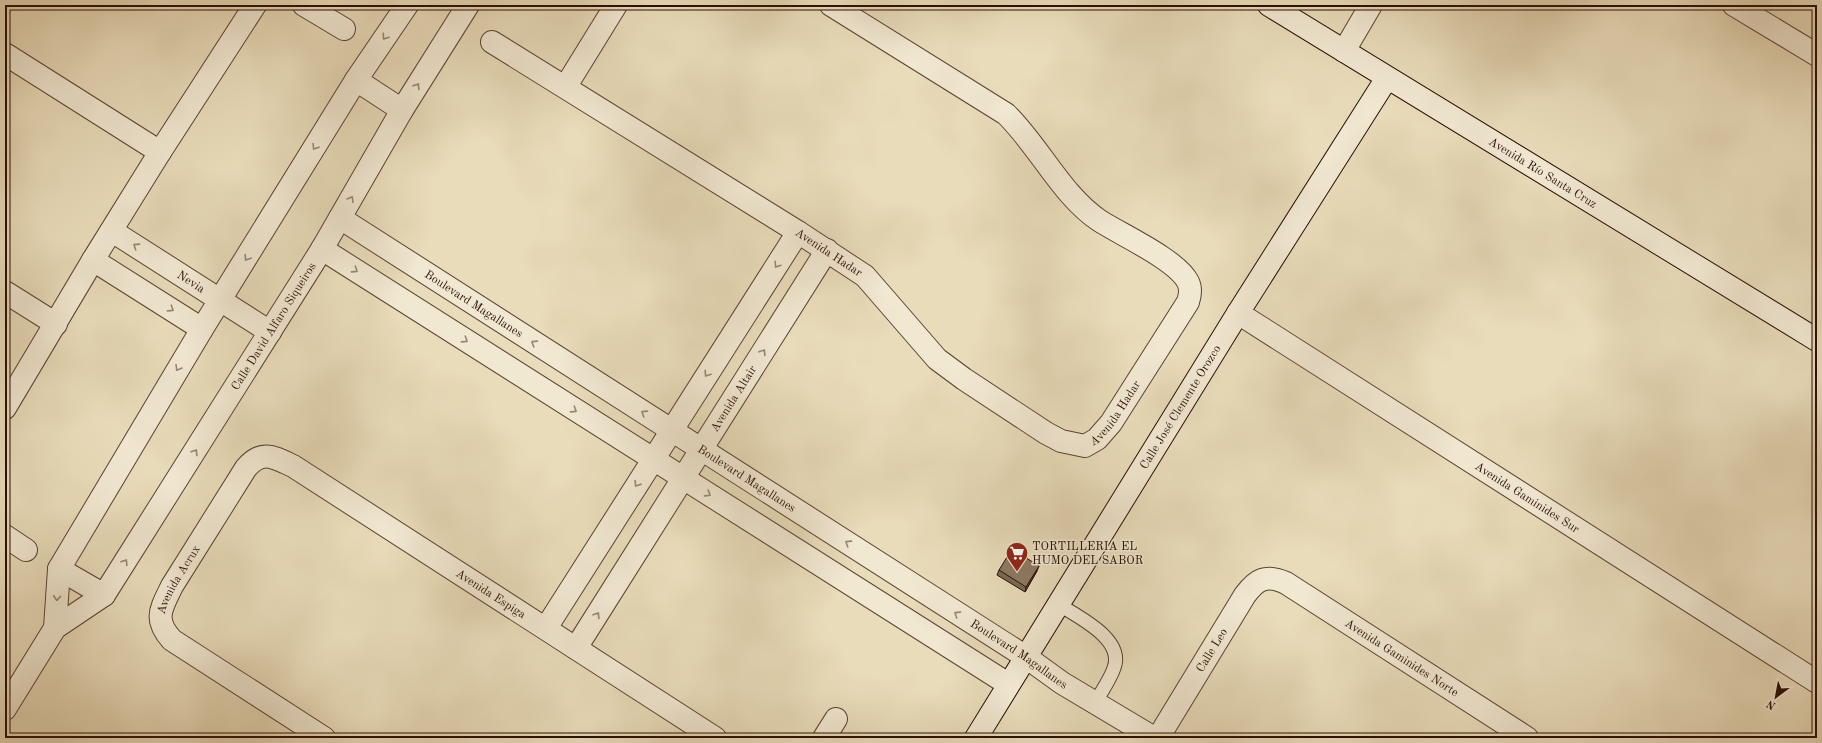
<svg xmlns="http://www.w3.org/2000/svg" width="1822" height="743" font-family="'Old Standard TT',serif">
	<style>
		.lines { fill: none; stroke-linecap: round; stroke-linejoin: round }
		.lane-casing { stroke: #5a4232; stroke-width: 15 }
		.street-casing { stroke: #5a4232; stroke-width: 24 }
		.secondary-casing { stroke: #2a0e04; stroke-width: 24 }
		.lane { stroke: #f1e8d2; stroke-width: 13 }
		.street { stroke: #f1e8d2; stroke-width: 22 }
		.secondary { stroke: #f1e8d2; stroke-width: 22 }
		.wall { fill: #796855; stroke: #2a0e04 }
		.shaded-wall { fill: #635545; stroke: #2a0e04 }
		.building { fill: #8d7963; stroke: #2a0e04 }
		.oneway { stroke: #978675 }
		.labels { text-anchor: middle; stroke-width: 3; stroke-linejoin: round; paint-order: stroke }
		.street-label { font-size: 12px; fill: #2a0e04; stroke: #f1e8d2 }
		.poi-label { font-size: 12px; fill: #2a0e04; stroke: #f1e8d2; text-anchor: start }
	</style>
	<rect width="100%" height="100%" fill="#e9dcba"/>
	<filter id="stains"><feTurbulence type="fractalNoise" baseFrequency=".005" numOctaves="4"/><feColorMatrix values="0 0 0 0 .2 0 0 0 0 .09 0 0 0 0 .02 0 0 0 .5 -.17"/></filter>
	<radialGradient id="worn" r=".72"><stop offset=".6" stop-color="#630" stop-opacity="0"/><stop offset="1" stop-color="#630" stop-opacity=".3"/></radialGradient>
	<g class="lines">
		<g class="lane-casing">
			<path id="lane" d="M1058 604C1078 617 1125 639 1114 668 1110 680 1101 692 1095 703"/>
		</g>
		<g class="street-casing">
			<g id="street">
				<polyline points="304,5 344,29"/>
				<polyline points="1734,5 1817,55"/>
				<path id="s1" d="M492 42 798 232 865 276 937 359 964 379 1046 433 1061 441 1085 446 1097 439 1111 423 1188 302C1190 296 1191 288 1188 282 1177 260 1122 235 1100 221 1062 196 1039 146 1006 114L831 5"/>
				<polyline points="1344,51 1371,5"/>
				<polyline points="5,54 160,152 255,5"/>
				<polyline points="356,80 402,110"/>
				<polyline points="566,86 616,5"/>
				<path id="s2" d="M340 218 1026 657 1062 683 1154 738"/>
				<path id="s3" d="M112 231 270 332"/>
				<polyline points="322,249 1008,684"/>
				<polyline points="93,260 202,329"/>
				<polyline points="5,292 56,324"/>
				<path id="s4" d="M1238 313 1817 682"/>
				<polyline points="5,408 93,260 160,152"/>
				<polyline points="5,536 26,550"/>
				<polyline points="59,569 104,595"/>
				<polyline points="55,628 59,569 202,329 356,80 407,5"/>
				<polyline points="546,628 798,232"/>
				<path id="s5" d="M576 648 827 250"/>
				<path id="s6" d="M5 709 55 628 104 595 322 249 402 110 468 5"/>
				<path id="s7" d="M324 738 172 640C153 619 161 609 172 586L246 468C262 449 274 457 293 466L715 738"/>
				<polyline points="824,738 836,719"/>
				<path id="s8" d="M1158 738 1245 595C1257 579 1266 574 1286 583L1527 738"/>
			</g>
		</g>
		<g class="secondary-casing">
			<g id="secondary">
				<path id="s9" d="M1269 5 1817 340"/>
				<path id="s10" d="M976 738 1238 313 1387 78"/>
			</g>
		</g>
		<use href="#lane" class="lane"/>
		<use href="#street" class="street"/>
		<use href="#secondary" class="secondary"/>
	</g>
	<polygon class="wall" points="999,570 1037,571 1025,592 997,575"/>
	<polygon class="shaded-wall" points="1039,566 1037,571 1025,592 1026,587"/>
	<polygon class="building" points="1012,549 1039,566 1026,587 999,570"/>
	<defs><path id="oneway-chevron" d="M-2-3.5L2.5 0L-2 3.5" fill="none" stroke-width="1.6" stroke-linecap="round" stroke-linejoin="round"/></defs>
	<g class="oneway">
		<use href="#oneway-chevron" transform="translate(385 37) rotate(124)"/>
		<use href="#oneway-chevron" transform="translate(417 86) rotate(-58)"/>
		<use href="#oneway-chevron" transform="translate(315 147) rotate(122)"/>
		<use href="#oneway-chevron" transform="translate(351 199) rotate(-60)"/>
		<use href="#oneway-chevron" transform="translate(136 246) rotate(-147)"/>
		<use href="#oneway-chevron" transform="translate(247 258) rotate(122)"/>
		<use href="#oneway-chevron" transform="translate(777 265) rotate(123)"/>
		<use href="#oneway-chevron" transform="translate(355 270) rotate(33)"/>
		<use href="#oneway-chevron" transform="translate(171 309) rotate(33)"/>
		<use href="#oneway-chevron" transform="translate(465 340) rotate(33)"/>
		<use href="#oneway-chevron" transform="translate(534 343) rotate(-147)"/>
		<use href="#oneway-chevron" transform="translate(763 352) rotate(-58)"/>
		<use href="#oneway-chevron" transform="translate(178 368) rotate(121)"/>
		<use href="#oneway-chevron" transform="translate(707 374) rotate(123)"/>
		<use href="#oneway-chevron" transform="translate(574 410) rotate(33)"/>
		<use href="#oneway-chevron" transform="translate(644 413) rotate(-147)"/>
		<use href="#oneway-chevron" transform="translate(195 452) rotate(-58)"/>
		<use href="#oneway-chevron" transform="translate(637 484) rotate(122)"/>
		<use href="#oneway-chevron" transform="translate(708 494) rotate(32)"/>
		<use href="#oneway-chevron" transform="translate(848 543) rotate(-147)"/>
		<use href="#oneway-chevron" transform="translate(125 562) rotate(-58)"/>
		<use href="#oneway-chevron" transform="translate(57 598) rotate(94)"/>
		<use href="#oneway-chevron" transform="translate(957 614) rotate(-147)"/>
		<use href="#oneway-chevron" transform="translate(597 615) rotate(-58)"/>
	</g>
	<defs>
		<g id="supermarket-pin" transform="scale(1.15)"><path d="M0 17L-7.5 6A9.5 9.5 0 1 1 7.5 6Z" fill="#8f2418" stroke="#f1e8d2"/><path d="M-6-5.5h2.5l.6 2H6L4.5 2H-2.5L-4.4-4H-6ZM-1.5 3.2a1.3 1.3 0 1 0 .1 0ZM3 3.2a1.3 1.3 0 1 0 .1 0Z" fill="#fff"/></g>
	</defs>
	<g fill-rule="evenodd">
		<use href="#supermarket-pin" x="1017" y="553"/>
	</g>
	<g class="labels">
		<g class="street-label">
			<text dy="4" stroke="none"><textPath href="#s9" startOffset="321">Avenida Río Santa Cruz</textPath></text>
			<text dy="4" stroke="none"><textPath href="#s1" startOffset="397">Avenida Hadar</textPath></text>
			<text dy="4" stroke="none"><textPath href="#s3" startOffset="94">Nevia</textPath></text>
			<text dy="4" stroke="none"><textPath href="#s2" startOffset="159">Boulevard Magallanes</textPath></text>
			<text dy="4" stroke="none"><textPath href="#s6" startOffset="472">Calle David Alfaro Siqueiros</textPath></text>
			<text dy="4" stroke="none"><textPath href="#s5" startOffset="295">Avenida Altair</textPath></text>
			<text dy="4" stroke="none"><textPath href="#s10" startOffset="389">Calle José Clemente Orozco</textPath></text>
			<text dy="4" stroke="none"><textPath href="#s1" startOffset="769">Avenida Hadar</textPath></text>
			<text dy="4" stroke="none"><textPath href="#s2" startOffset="483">Boulevard Magallanes</textPath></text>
			<text dy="4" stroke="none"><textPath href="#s4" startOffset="343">Avenida Gaminides Sur</textPath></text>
			<text dy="4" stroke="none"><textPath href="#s7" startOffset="249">Avenida Acrux</textPath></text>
			<text dy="4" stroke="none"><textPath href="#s7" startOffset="668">Avenida Espiga</textPath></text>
			<text dy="4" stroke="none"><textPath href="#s8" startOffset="103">Calle Leo</textPath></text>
			<text dy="4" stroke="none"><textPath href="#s2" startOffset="807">Boulevard Magallanes</textPath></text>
			<text dy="4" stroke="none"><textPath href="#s8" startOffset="353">Avenida Gaminides Norte</textPath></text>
		</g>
		<g class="poi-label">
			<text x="1032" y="550">TORTILLERIA EL<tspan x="1032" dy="14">HUMO DEL SABOR</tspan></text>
		</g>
	</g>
	<rect width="1822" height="743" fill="none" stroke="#e9dcba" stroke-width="20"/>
	<rect x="6" y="6" width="1810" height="731" fill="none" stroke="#2a0e04" stroke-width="2"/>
	<rect x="10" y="10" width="1802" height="723" fill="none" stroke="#2a0e04"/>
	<g transform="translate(1776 697) rotate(212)" stroke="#f1e8d2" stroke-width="3" paint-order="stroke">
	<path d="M0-3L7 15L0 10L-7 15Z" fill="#2a0e04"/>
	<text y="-6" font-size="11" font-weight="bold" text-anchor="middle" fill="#2a0e04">N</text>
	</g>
	<rect width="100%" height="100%" filter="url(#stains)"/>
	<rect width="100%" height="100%" fill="url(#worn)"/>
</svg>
